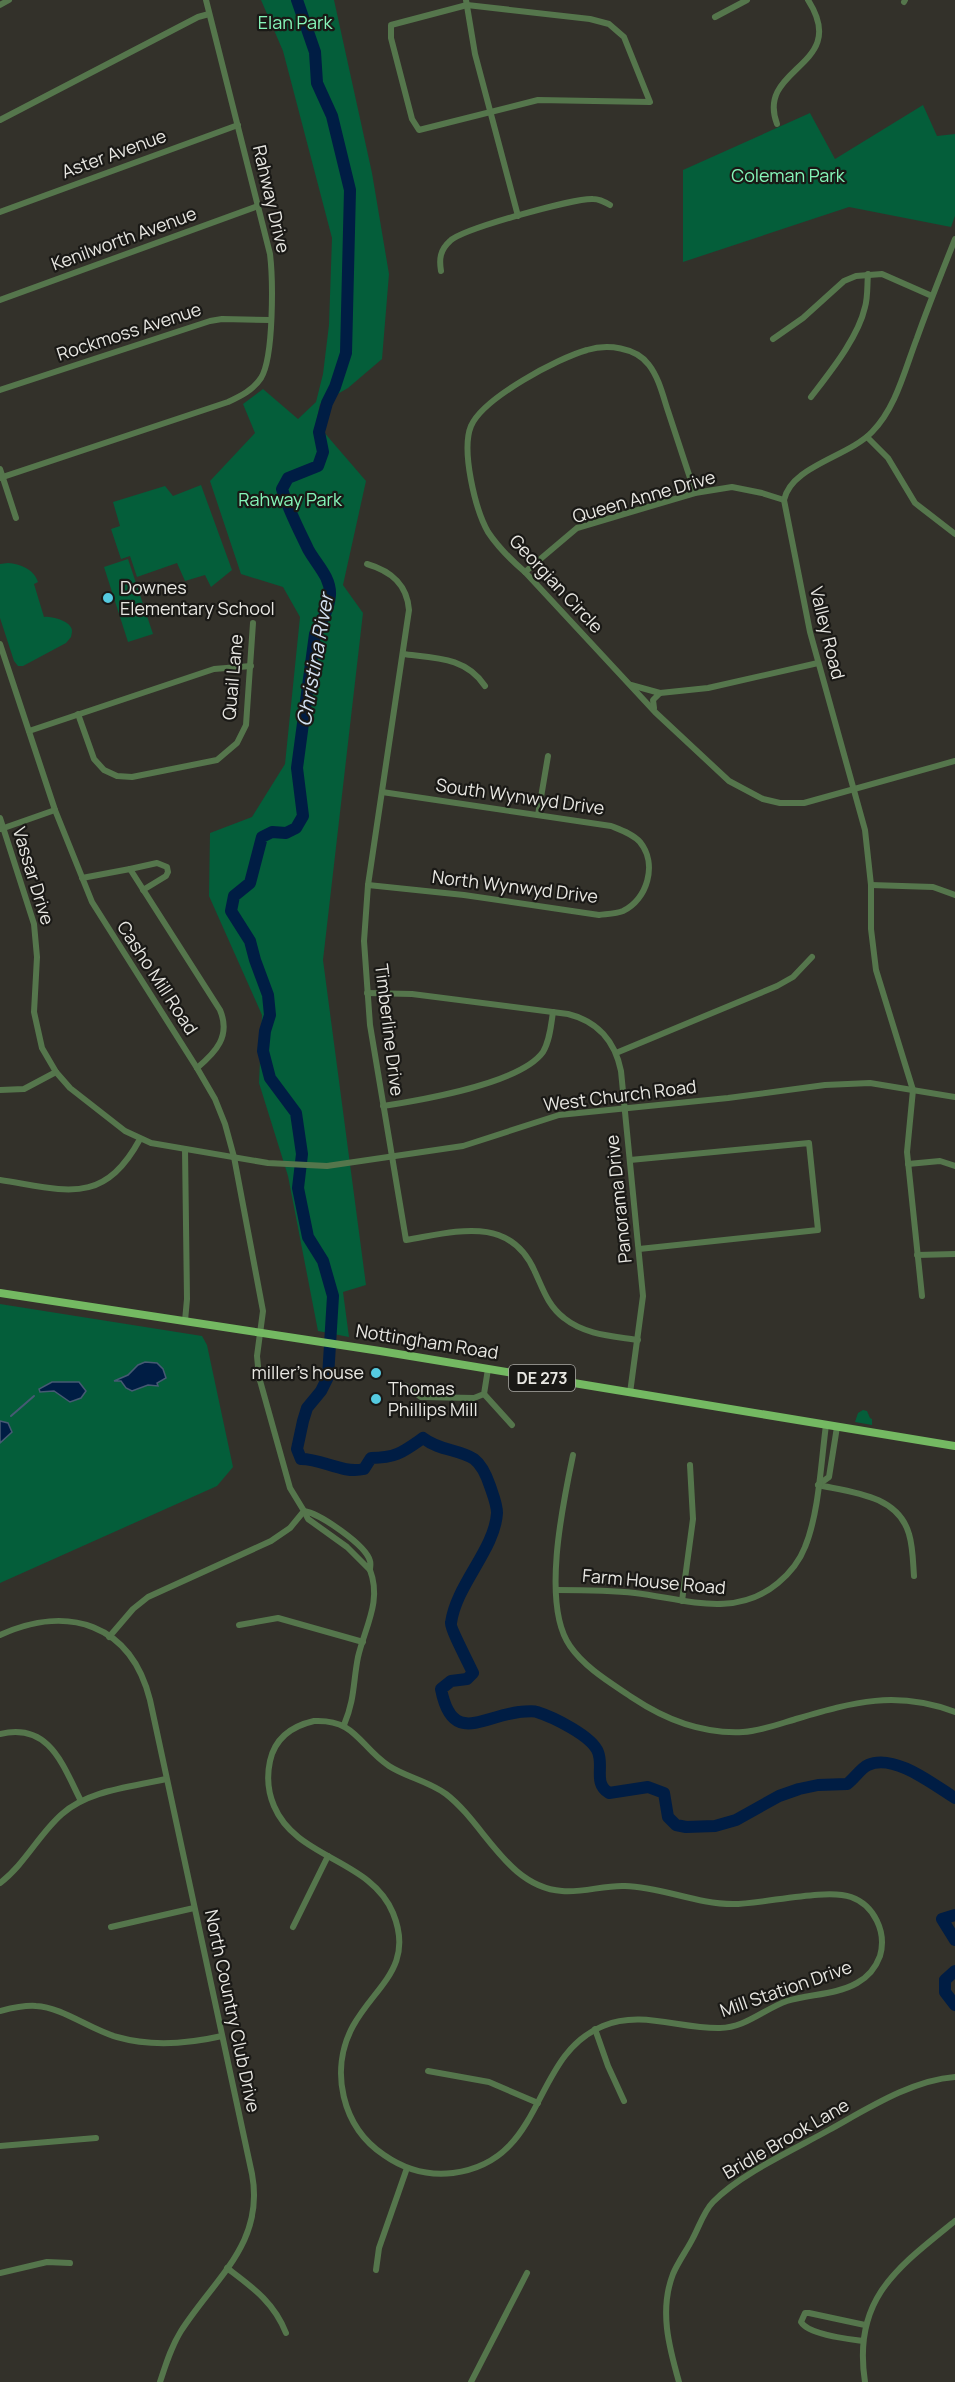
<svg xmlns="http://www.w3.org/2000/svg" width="955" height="2382" font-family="Manrope,sans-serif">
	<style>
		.green { fill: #045e3a }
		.water { fill: #001d44; stroke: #465a73; stroke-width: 1.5 }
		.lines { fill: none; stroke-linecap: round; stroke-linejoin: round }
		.stream { stroke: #465a73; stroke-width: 2 }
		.river { stroke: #001d44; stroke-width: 12 }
		.minor { stroke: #55764c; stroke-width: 6 }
		.major { stroke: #74b962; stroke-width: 8 }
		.poi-dot { fill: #55cae0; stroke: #1a1916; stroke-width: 2 }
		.labels { text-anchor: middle; stroke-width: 4.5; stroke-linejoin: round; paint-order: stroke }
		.shield { fill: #1a1916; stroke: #aaa9a5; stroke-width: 1.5 }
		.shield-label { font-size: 16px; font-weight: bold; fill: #e8e7e2 }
		.park-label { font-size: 18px; fill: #86f6b9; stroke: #1a1916 }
		.street-label { font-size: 18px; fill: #e8e7e2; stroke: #1a1916 }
		.poi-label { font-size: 18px; fill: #e8e7e2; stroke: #1a1916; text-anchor: start }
		.water-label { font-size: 20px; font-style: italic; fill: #d4e1f2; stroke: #1a1916 }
	</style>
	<rect width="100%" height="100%" fill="#33312a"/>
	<g class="green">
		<polygon points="261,0 334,0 372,173 389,274 382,359 348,388 320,404 316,423 366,481 343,585 363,613 323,960 366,1285 343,1292 349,1337 318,1331 288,1176 259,1083 262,1015 209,896 210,833 252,817 285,764 300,617 283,587 241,574 210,481 255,433 243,404 263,389 298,419 316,402 323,374 329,325 332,238 283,51"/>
		<polygon points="923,105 937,136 955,134 955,216 951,227 849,207 683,262 683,170 810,113 835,159"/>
		<polygon points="201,485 232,570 211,587 205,575 185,581 177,563 137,577 130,556 121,559 111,529 120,526 113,502 165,486 173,496"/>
		<polygon points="128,559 153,634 128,642 104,567"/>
		<path d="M8 563C20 564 34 569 38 582L34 584 44 617C50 616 66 620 70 626 73 629 72 633 71 637L66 643 23 666H18L14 661 0 618V564Z"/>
		<polygon points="0,1304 202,1336 207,1345 233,1467 217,1486 0,1583"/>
		<polygon points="863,1410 867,1411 870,1418 872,1419 872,1425 855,1422 858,1413"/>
	</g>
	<g class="water">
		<polygon points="145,1362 157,1363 163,1369 166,1378 157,1383 158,1386 148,1385 132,1391 126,1388 121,1381 114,1381 128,1375 138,1365"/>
		<polygon points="52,1382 79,1382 86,1391 81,1398 70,1402 54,1391 40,1392 39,1389"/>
		<polygon points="0,1421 8,1423 12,1432 0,1443"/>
	</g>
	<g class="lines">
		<polyline class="stream" points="11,1416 34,1396"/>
		<g class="river">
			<path d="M297 0 315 52 317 83 332 116 350 190 346 353 335 387 327 403 319 432 323 452 318 466 288 478 282 489C288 509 299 530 308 549 316 564 331 577 330 595 329 609 322 621 315 634L297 768 303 816 296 828 286 833 272 832 262 837 250 883 234 896 231 911 250 941 255 960 268 995 270 1015 265 1031 263 1051 270 1078 296 1113 302 1154 298 1188 308 1237 323 1261 333 1296 328 1377 321 1391 307 1408 303 1421 297 1449 301 1459C323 1459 342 1474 364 1469L371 1458C396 1458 403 1452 423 1438 440 1451 458 1449 474 1459 482 1465 487 1477 490 1486 493 1495 497 1504 497 1513 495 1549 456 1585 451 1623 450 1628 469 1664 473 1673L467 1679 451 1681 441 1689C452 1745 481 1717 519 1712 525 1712 532 1710 537 1712 553 1717 592 1736 598 1752 604 1767 593 1783 609 1793L648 1787 664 1793 668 1817 676 1825 686 1827 715 1826 736 1820 779 1796 799 1789 818 1785 847 1784C854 1779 861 1768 868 1765 894 1753 934 1785 955 1798"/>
			<polyline points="955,1915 942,1919 955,1940"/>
			<polyline points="955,1971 945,1980 945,1992 955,2005"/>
		</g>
		<g class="minor">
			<polyline points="466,0 475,54 518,216"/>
			<polyline points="904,2 905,0"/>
			<polyline points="0,5 9,0"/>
			<polygon points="467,5 590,19 609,24 624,37 650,102 538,100 419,130 412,119 391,38 391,25"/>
			<polyline points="715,17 747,0"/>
			<polyline points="0,120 198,17 209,14"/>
			<path d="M777 124C755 66 851 67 808 0"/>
			<polyline points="0,212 238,125"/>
			<path d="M441 271C439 259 440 250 450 241 462 229 574 198 593 199 599 199 605 202 610 205"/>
			<polyline points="0,300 258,206"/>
			<polyline points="773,339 803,318 844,281 856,276 882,274 932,296"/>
			<polyline points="0,390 210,321 222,319 270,320"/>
			<path d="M811 397C830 372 858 338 865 307 868 297 867 285 868 274"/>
			<polyline points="867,437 888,458 915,503 955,534"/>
			<polyline points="0,469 16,518"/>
			<path d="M0 478 228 402C241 396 253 390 261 378 274 357 273 279 270 254L206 0"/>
			<path d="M695 493C686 466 677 439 668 411 663 396 659 378 649 365 636 347 607 344 587 350 558 358 483 398 471 426 461 450 475 509 488 532 498 547 511 560 525 572L655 712 729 781 763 799 780 803H804L955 761"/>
			<path d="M367 564C391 571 407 584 409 610L368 885 364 941 370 1025 406 1240C455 1232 510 1214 535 1272 543 1289 548 1306 564 1318 585 1335 613 1336 638 1340"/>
			<polyline points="525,572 577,528 695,493 732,487 762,493 784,500"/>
			<polyline points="0,644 55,810 92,902 197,1068 215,1099 225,1124 234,1157 263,1311 257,1356 259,1377 290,1488 304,1511 290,1528 271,1541 148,1597 133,1609 109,1637"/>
			<path d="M403 654C435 658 466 657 485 686"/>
			<polyline points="631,685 660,693 653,700 654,708"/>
			<polyline points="660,693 708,688 818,663"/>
			<polyline points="78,714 94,759 104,770 117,776 132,777 217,760 237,743 246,725 253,623"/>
			<polyline points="29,731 214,669 251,666"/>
			<polyline points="538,815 548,756"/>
			<polyline points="0,818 34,924 37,957 34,1012 42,1048 56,1072 70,1088 125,1131 151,1143 268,1163 327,1166 463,1146 559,1115 728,1098 825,1085 870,1083 955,1097"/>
			<polyline points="1,829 55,810"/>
			<polyline points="130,869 157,863 167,867 168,872 166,876 143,890"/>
			<path d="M82 878 130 869 220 1010C231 1036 216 1052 197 1068"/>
			<path d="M368 885 464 895 599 915C606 914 616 914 623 911 647 900 658 864 640 842 633 834 621 830 611 826L382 792"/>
			<polyline points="871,885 933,887 955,895"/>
			<path d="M367 993 412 994 568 1014C597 1021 615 1041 621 1071L643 1296 630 1393"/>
			<polyline points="616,1053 777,986 793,977 812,957"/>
			<polyline points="0,1090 24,1089 56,1072"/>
			<path d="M383 1106C421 1100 520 1084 543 1052 550 1040 551 1025 553 1012"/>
			<polyline points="630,1160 809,1143 818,1230 639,1249"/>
			<polyline points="908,1164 940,1161 955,1166"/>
			<path d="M0 1180C65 1190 103 1207 140 1139"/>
			<polyline points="917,1255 955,1254"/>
			<path d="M922 1296 907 1152 913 1090 876 970 871 929V885L865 830 810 632 784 500C791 466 848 457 872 432 896 408 905 369 917 338 929 304 942 272 955 239"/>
			<polyline points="185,1321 187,1299 185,1149"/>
			<polyline points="406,1386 421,1397 474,1398 484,1394 488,1369"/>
			<polyline points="484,1394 512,1425"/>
			<path d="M573 1455C563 1503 541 1605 570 1646 585 1668 611 1683 633 1698 666 1720 703 1734 743 1732 761 1731 779 1724 796 1719 854 1702 896 1690 955 1712"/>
			<path d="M818 1485C851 1492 898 1495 909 1534 913 1547 913 1563 914 1576"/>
			<polyline points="818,1485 829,1477 837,1427"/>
			<path d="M304 1511C319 1513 366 1545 370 1561 371 1564 370 1567 370 1570L347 1547 308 1519Z"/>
			<path d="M557 1590C583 1590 609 1590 635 1593 685 1599 735 1619 778 1583 790 1573 800 1560 805 1547 819 1513 821 1462 826 1425"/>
			<polyline points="682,1601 693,1519 690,1465"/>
			<polyline points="239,1625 278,1618 363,1642"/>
			<path d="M0 1635C68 1604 131 1624 150 1700L252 2174C265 2243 215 2278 181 2331 171 2347 166 2364 160 2382"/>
			<path d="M314 1721C356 1719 359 1746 389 1766 406 1777 428 1781 446 1794 485 1824 507 1887 562 1891 583 1893 604 1885 625 1886 662 1887 696 1904 733 1904 763 1904 826 1888 851 1897 874 1905 887 1932 880 1956 876 1967 868 1977 857 1983 836 1995 809 1994 787 2001 764 2009 745 2028 720 2028 680 2029 641 2010 603 2026 530 2056 547 2161 453 2173 428 2176 404 2169 384 2155 342 2127 329 2070 353 2026 375 1986 415 1967 393 1913 371 1859 296 1859 274 1806 268 1792 267 1775 270 1761 275 1738 292 1726 314 1721Z"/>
			<path d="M344 1725C355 1699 353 1682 358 1657 365 1627 382 1601 370 1570"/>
			<path d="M0 1734C50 1722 63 1766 81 1801"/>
			<path d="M0 1883C25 1864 39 1834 62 1814 89 1790 132 1787 166 1779"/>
			<polyline points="111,1927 194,1908"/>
			<polyline points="293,1927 328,1856"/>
			<path d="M0 2011C12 2008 24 2005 36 2006 62 2007 91 2030 117 2037 152 2047 187 2044 222 2036"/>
			<polyline points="595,2029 608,2066 624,2101"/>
			<polyline points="428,2071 489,2082 538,2103"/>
			<polyline points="0,2146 96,2138"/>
			<path d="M227 2268C252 2287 274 2302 286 2333"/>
			<polyline points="376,2270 379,2248 407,2168"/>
			<polyline points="0,2273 47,2262 70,2263"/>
			<path d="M863 2341C848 2339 809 2335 801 2322L805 2313H809L865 2325"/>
			<polyline points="471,2382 527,2273"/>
			<path d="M679 2382C669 2347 659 2310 673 2274 678 2262 687 2250 693 2238 699 2227 704 2211 713 2202 740 2174 795 2149 829 2130 867 2109 912 2080 955 2077"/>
			<path d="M865 2382C852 2299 897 2268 955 2221"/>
		</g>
		<polyline class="major" points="0,1293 380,1351 955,1446"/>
	</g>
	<g class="poi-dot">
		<circle cx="108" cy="598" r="6"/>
		<circle cx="376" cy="1373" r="6"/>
		<circle cx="376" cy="1399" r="6"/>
	</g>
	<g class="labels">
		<rect class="shield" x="509" y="1365" width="66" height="26" rx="4.5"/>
		<g class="shield-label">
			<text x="542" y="1384">DE 273</text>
		</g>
		<g class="park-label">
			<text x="295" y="29">Elan Park</text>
			<text x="788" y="182">Coleman Park</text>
			<text x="290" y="506">Rahway Park</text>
		</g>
		<g class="street-label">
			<text transform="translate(114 154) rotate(-20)" y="6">Aster Avenue</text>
			<text transform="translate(271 199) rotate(77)" y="6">Rahway Drive</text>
			<text transform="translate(124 239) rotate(-20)" y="6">Kenilworth Avenue</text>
			<text transform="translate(129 332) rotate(-18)" y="6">Rockmoss Avenue</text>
			<text transform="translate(644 497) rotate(-16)" y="6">Queen Anne Drive</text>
			<text transform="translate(556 584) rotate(47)" y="6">Georgian Circle</text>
			<text transform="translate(827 633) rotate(76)" y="6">Valley Road</text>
			<text transform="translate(233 677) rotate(-85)" y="6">Quail Lane</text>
			<text transform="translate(520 797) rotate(8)" y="6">South Wynwyd Drive</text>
			<text transform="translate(33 876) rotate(73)" y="6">Vassar Drive</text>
			<text transform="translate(515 887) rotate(7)" y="6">North Wynwyd Drive</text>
			<text transform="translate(157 978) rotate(57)" y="6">Casho Mill Road</text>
			<text transform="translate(389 1030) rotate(83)" y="6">Timberline Drive</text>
			<text transform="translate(620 1096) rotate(-7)" y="6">West Church Road</text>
			<text transform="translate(619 1199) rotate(-96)" y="6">Panorama Drive</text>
			<text transform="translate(427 1342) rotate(9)" y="6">Nottingham Road</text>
			<text transform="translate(654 1582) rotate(5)" y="6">Farm House Road</text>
			<text transform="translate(786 1989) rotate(-19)" y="6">Mill Station Drive</text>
			<text transform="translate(232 2011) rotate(78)" y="6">North Country Club Drive</text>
			<text transform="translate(786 2139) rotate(-30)" y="6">Bridle Brook Lane</text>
		</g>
		<g class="poi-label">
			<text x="120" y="594">Downes<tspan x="120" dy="21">Elementary School</tspan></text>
			<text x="364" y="1379" text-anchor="end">miller's house</text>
			<text x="388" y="1395">Thomas<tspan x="388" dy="21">Phillips Mill</tspan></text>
		</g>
		<g class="water-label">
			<text transform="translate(315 660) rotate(-80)" y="7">Christina River</text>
		</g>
	</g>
</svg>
